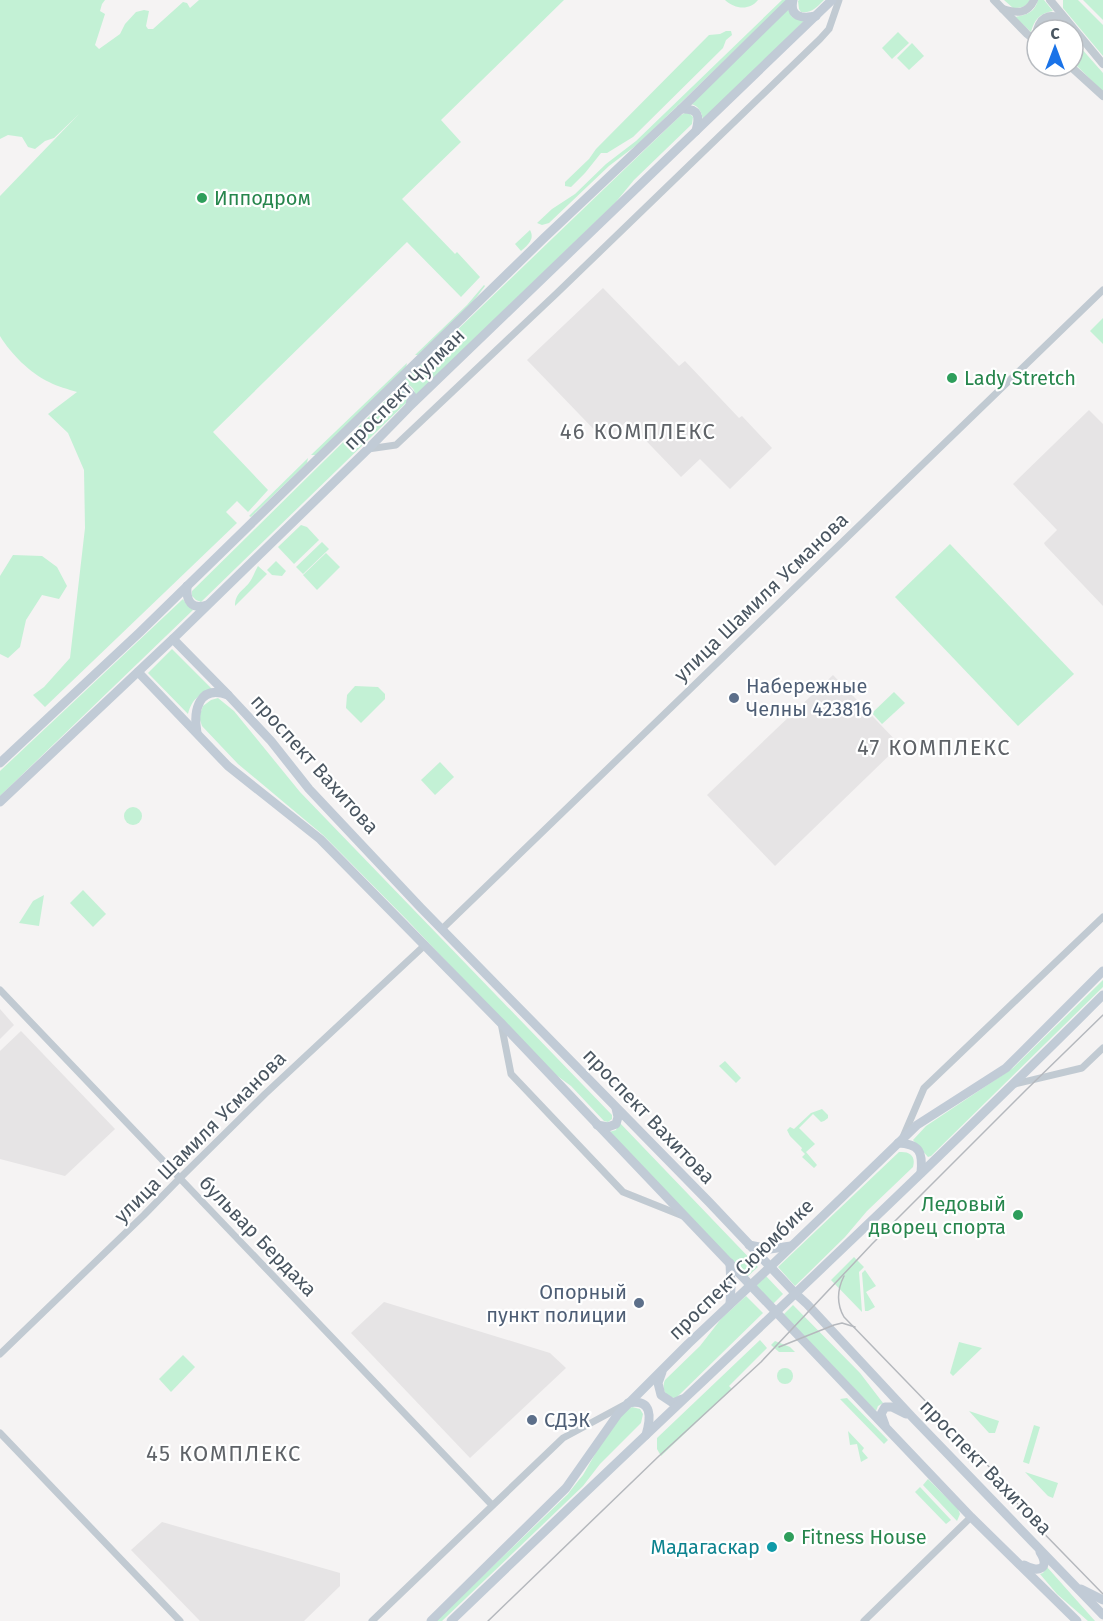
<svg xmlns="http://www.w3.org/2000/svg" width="1103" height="1621" font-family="'Fira Sans',sans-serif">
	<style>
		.education { fill: #e6e4e5 }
		.green { fill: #c3f1d5 }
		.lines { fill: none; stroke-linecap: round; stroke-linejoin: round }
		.minor { stroke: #c1cad2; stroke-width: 7 }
		.tertiary { stroke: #c1cad2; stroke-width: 8 }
		.secondary { stroke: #c1cbd6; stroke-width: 9 }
		.tram { stroke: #b5b8bd; stroke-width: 1.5 }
		.leisure-dot { fill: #2e9e5b; stroke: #fff; stroke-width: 2 }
		.service-dot { fill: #5c6f8a; stroke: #fff; stroke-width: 2 }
		.culture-dot { fill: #0f9aa8; stroke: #fff; stroke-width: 2 }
		.labels { text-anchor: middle; stroke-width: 4.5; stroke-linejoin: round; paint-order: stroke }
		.leisure-label { font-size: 20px; fill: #27864d; stroke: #fff; text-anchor: start }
		.street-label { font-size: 20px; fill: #4a5661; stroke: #fff }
		.service-label { font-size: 20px; fill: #4e5e75; stroke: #fff; text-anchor: start }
		.culture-label { font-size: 20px; fill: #0d838f; stroke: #fff; text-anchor: end }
		.quarter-label { font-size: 22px; letter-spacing: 1.5px; fill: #5f6368; stroke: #fff }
	</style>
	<rect width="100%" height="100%" fill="#f5f3f3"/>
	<g class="education">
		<polygon points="603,288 679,366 685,361 739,418 742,416 772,448 730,489 700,459 681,477 627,421 605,441 527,360"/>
		<polygon points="1089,410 1103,424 1103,606 1045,545 1044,543 1057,530 1013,484"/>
		<polygon points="833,675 900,745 775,866 707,795"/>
		<polygon points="0,1009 14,1025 0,1039"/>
		<polygon points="21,1031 115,1129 65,1176 0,1159 0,1051"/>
		<polygon points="384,1302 550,1353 566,1368 470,1458 351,1333"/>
		<polygon points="162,1522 340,1573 340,1586 304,1621 200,1621 131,1550"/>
	</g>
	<g class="green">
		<path d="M0 0H105L102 4 100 11 105 14 95 45 99 49 120 34 125 24 136 12 144 10 149 11 146 26 148 29H153L183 2 187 3 190 8 199 0H564L441 120 461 142 402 199 455 254 457 252 480 277 461 297 407 242 213 432 268 490 248 512 237 501 226 512 237 523 45 707 33 695 44 687 70 658 85 528 84 470 68 433 48 414 77 392C68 389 58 387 49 382 30 373 11 354 0 336V196L79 114 54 138 45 141 35 149 28 147 22 137 8 135 0 139Z"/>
		<path d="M725 0H758C749 11 735 9 725 0Z"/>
		<polygon points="782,0 787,0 638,144 609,166 549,223 542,225 537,223 552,209 575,194 606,164 636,141"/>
		<path d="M799 0H824C816 8 812 13 801 12L799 9 798 1Z"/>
		<path d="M1004 0H1030C1026 7 1021 8 1013 8Z"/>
		<path d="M1038 0H1044L1053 11C1040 13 1034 20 1031 32L1015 17C1027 15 1035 12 1038 0Z"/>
		<polygon points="1063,0 1078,0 1103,25 1103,56 1063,8"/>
		<polygon points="1083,0 1103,0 1103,20"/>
		<path d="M788 9 792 17 804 21 703 121C702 112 699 106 691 104Z"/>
		<path d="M1050 20 1059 21 1066 30H1041C1042 24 1045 22 1050 20Z"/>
		<polygon points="726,31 731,31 732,35 726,40 723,48 633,137 607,153 601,153 585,173 571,187 565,186 565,182 589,159 596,149 709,35 720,34"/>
		<polygon points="898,32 909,43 892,59 882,48"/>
		<polygon points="1073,39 1103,73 1103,92 1073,62"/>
		<polygon points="912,43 924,56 909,70 897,58"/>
		<path d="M685 113H689L693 117 692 124 634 180 615 203 415 396C415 387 410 385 402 383L681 115Z"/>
		<path d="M530 230C535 239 528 245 521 251L515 244Z"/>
		<polygon points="484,285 485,286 469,307 418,355 415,355 467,305"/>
		<polygon points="1103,318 1103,344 1090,331"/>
		<polygon points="407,363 406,367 316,455 311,455"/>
		<polygon points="401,389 408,397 408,401 405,404 201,602 196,600 192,596 192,591 392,394 396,390"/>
		<polygon points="308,458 307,463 251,517 249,516"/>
		<polygon points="301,525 307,527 319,540 294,564 278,547"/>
		<polygon points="322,542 329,549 303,574 296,567"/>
		<polygon points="950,544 1074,674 1018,726 895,597"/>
		<polygon points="326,553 340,567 317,590 303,575"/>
		<polygon points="13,555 42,556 57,567 67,586 59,599 42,595 26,620 20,647 8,658 0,654 0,576"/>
		<polygon points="276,561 286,571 282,576 272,575 267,570"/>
		<path d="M258 566 267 574 235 606C235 592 245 590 251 580 254 575 255 571 258 566Z"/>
		<polygon points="183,599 187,605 193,610 0,796 0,771"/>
		<path d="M172 649 213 690C199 694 192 699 188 714L148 673Z"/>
		<polygon points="355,686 378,687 385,694 385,699 361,723 346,708 347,695"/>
		<polygon points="894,692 905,703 882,724 872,713"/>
		<polygon points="218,698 234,711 300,792 612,1115 612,1119 608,1122 604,1121 571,1086 548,1069 408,921 323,835 238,764 202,726 199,717 203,706 211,700"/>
		<polygon points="440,762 454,777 435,795 421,780"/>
		<circle cx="133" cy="816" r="9"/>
		<polygon points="83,890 106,914 93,927 70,903"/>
		<polygon points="44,895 39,926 19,923 33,901"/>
		<polygon points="1103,980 1103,987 931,1156 928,1157 913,1140 926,1126 1013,1068"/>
		<polygon points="725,1061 741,1078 736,1083 719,1066"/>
		<polygon points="822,1109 828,1115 828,1118 824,1121 821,1122 813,1114 799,1128 815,1144 806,1152 817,1165 814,1168 802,1157 805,1154 801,1150 802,1148 790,1136 787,1130 790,1127 794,1129 811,1113"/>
		<polygon points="619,1122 758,1267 747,1277 609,1132 616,1130"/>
		<path d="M899 1152C910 1151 916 1156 913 1167L867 1211 845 1237 795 1286 778 1267Z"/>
		<polygon points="854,1257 864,1267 859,1272 862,1312 831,1280"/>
		<polygon points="865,1270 876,1286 866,1292 875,1307 868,1311 865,1311 862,1273"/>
		<polygon points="766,1276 783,1294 773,1304 756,1286"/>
		<path d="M746 1296 763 1313 676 1398C666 1398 661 1389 665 1380L700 1346 721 1319Z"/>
		<polygon points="793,1305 860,1373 883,1403 878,1406 876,1411 783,1315"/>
		<polygon points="760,1340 767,1348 729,1386 732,1389 661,1456 657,1449 657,1438"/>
		<polygon points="775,1341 790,1347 795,1352 779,1352 771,1345"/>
		<polygon points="959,1342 982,1348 953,1376 950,1373"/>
		<polygon points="183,1355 195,1367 171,1392 159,1379"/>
		<circle cx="785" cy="1376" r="8"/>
		<polygon points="847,1398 888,1440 884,1444 840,1399"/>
		<path d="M632 1407 640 1409 643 1414 641 1423 600 1464 583 1486 442 1621H436L568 1494C573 1487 578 1481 583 1475 593 1459 616 1413 632 1407Z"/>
		<polygon points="969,1411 999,1421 995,1433 989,1433"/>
		<polygon points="1034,1425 1040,1427 1029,1464 1023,1462"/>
		<polygon points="848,1431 864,1448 862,1451 868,1458 861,1462 857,1444 850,1445"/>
		<polygon points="1025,1472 1058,1483 1053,1498 1048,1496"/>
		<polygon points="928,1479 958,1509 960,1514 957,1521 923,1485"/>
		<polygon points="920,1487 951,1520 946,1524 915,1492"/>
		<polygon points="1047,1567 1095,1621 1088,1621 1057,1594 1040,1574 1043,1573"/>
	</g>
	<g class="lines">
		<g class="minor">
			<polyline points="368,449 396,445 557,293 820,39 829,29 839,0"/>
			<polyline points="442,929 1103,290"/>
			<polyline points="0,990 492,1505"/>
			<polyline points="501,1023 511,1074 623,1192 683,1216"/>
			<polyline points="1015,1084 1082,1068 1103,1048"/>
			<polyline points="903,1137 924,1088 1103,917"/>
			<polyline points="0,1354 144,1215 180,1178 265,1094 425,945"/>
			<polyline points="0,1433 180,1621"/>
			<polyline points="372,1621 563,1438 626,1404"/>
			<polyline points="864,1621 971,1517"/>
		</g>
		<g class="tertiary">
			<polyline points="994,0 1027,34 1037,42"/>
			<polyline points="1050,0 1103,64"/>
			<path d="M1003 9C1016 13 1027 15 1034 0"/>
			<path d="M1037 30C1042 13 1052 14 1066 20"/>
			<polyline points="1070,66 1103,96"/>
		</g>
		<g class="secondary">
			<path d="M793 0C789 17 802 19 816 16"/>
			<path d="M681 109C699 108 700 116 696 131"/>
			<polyline points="389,390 394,387 405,388 412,396 410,405"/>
			<path d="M187 586C186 601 191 610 207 605"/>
			<polyline points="173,639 229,696 271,741 309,789 421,908 709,1202 796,1294 807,1304 914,1419 1103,1615"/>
			<polyline points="138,672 228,766 320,839 501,1023 971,1517 1077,1621"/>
			<path d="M197 733C193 710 199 684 228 695"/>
			<polyline points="0,763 139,633 544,238 681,109 792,0"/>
			<polyline points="0,802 177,635 368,449 409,407 832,0"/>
			<polyline points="597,1125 608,1127 616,1124 618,1117 616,1108"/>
			<path d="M898 1143C920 1144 923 1152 921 1173"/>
			<polyline points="749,1245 770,1249 791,1246"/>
			<polyline points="730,1263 731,1287 730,1304"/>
			<polyline points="662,1372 658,1383 661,1395 673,1403 682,1399"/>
			<path d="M628 1403C653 1398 651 1418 646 1435"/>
			<polyline points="885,1425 881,1414 885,1407 892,1407 906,1414"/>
			<path d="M1024 1565C1038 1573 1051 1569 1040 1552"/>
			<polyline points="1081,1589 1103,1600"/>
			<polyline points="431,1621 566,1488 618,1414 688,1344 770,1267 917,1125 1006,1068 1103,971"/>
			<path d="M451 1621C668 1412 890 1208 1103 995"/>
		</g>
		<g class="tram">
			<path d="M844 1276C837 1290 836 1303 844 1317L997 1475 1024 1513 1103 1594"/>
			<polyline points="779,1347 834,1325 842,1323 855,1327"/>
			<polyline points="488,1621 659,1456 761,1362 872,1244 1026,1090 1103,1015"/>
		</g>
	</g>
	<g class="leisure-dot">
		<circle cx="202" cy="198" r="6"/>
		<circle cx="952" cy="378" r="6"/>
		<circle cx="1018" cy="1215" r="6"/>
		<circle cx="789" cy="1537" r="6"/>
	</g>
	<g class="service-dot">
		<circle cx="734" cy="698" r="6"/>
		<circle cx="639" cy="1303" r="6"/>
		<circle cx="532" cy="1420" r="6"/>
	</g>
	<circle class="culture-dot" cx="772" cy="1547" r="6"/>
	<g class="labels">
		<g class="leisure-label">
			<text x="214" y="205">Ипподром</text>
			<text x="964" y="385">Lady Stretch</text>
			<text x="1006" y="1211" text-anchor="end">Ледовый<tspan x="1006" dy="23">дворец спорта</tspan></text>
			<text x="801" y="1544">Fitness House</text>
		</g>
		<g class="street-label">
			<text transform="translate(404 389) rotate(-45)" y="7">проспект Чулман</text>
			<text transform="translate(761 597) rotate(-44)" y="7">улица Шамиля Усманова</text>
			<text transform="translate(315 764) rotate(48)" y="7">проспект Вахитова</text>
			<text transform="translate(649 1116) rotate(46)" y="7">проспект Вахитова</text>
			<text transform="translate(200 1137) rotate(-45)" y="7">улица Шамиля Усманова</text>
			<text transform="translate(258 1236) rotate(46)" y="7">бульвар Бердаха</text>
			<text transform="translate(741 1269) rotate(-44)" y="7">проспект Сююмбике</text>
			<text transform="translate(986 1467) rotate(46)" y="7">проспект Вахитова</text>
		</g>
		<g class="service-label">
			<text x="746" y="693">Набережные<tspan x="746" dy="23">Челны 423816</tspan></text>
			<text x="627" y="1299" text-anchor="end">Опорный<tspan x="627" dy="23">пункт полиции</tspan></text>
			<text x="544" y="1427">СДЭК</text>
		</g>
		<g class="culture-label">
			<text x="760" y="1554">Мадагаскар</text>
		</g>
		<g class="quarter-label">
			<text x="638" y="439">46 КОМПЛЕКС</text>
			<text x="934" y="755">47 КОМПЛЕКС</text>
			<text x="224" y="1461">45 КОМПЛЕКС</text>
		</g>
	</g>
	<g transform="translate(1055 48)"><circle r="28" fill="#ffffff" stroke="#b7bbc0" stroke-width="1.5"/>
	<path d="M0-4.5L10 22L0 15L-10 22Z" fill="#1a73e8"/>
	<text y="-9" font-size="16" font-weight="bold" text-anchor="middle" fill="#4a5661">С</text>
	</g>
</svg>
